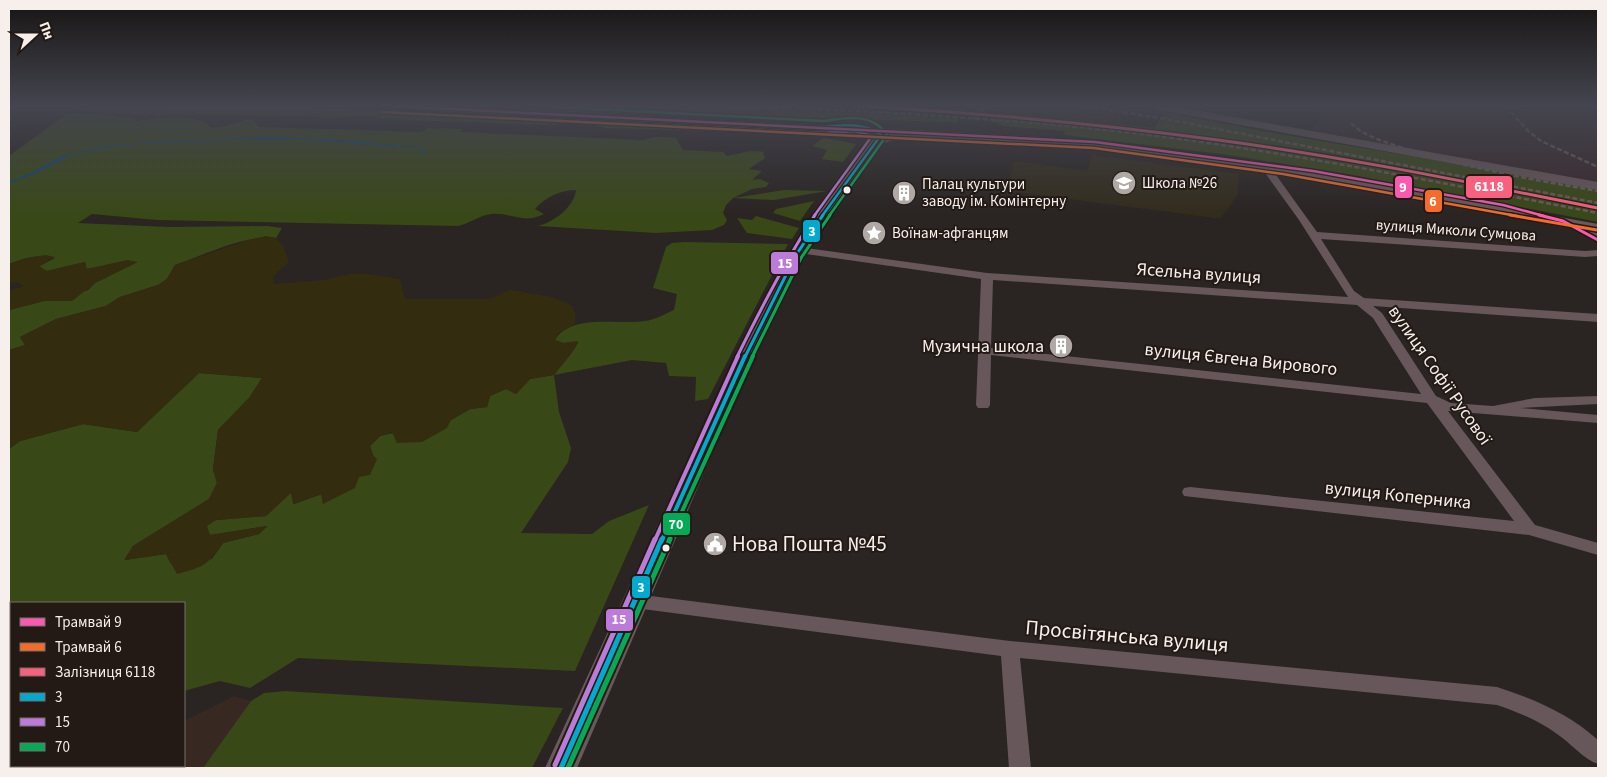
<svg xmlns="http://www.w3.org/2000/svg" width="1607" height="777" font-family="'Source Sans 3',sans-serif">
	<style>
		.built { fill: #372921 }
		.industrial { fill: #38272b }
		.education { fill: #322c1c }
		.green { fill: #394817 }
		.sand { fill: #342c0f }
		.water { fill: #14476e }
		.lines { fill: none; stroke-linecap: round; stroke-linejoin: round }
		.minor-tunnel { stroke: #494240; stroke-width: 9; stroke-dasharray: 9 4.5; stroke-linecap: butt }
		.minor { fill: #67575a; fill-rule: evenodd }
		.tertiary { fill: #67575a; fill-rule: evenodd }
		.secondary { fill: #6a595b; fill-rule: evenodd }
		.rail { stroke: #665b5d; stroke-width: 2.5; stroke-dasharray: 5 2.5; stroke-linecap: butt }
		.bus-1-far3-casing { stroke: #231a15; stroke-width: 5 }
		.bus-1-far2-casing { stroke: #231a15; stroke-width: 6 }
		.bus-1-far1-casing { stroke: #231a15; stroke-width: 8 }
		.bus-1-casing { stroke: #231a15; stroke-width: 9 }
		.bus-2-far3-casing { stroke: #231a15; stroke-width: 5 }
		.bus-2-far2-casing { stroke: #231a15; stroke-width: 6 }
		.bus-2-far1-casing { stroke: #231a15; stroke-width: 8 }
		.bus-2-casing { stroke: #231a15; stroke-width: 9 }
		.bus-3-far3-casing { stroke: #231a15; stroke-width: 5 }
		.bus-3-far2-casing { stroke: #231a15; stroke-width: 6 }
		.bus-3-far1-casing { stroke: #231a15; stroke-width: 8 }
		.bus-3-casing { stroke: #231a15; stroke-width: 9 }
		.bus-1-far3 { stroke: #00a9ce; stroke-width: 2.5 }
		.bus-1-far2 { stroke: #00a9ce; stroke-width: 3 }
		.bus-1-far1 { stroke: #00a9ce; stroke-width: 4 }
		.bus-1 { stroke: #00a9ce; stroke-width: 5 }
		.bus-2-far3 { stroke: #bd7bd9; stroke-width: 2.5 }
		.bus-2-far2 { stroke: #bd7bd9; stroke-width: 3 }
		.bus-2-far1 { stroke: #bd7bd9; stroke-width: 4 }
		.bus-2 { stroke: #bd7bd9; stroke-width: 5 }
		.bus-3-far3 { stroke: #06aa56; stroke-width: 2.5 }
		.bus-3-far2 { stroke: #06aa56; stroke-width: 3 }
		.bus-3-far1 { stroke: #06aa56; stroke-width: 4 }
		.bus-3 { stroke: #06aa56; stroke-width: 5 }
		.rail-1-casing { stroke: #231a15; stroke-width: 5.5 }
		.rail-1 { stroke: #f8607d; stroke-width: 3 }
		.tram-1-far1-casing { stroke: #231a15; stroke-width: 5 }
		.tram-1-casing { stroke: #231a15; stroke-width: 6 }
		.tram-2-far1-casing { stroke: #231a15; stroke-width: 5 }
		.tram-2-casing { stroke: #231a15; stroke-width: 6 }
		.tram-1-far1 { stroke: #f75aaf; stroke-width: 2.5 }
		.tram-1 { stroke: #f75aaf; stroke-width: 3 }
		.tram-2-far1 { stroke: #f36c2b; stroke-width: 2.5 }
		.tram-2 { stroke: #f36c2b; stroke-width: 3 }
		.bus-dot { fill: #f6efec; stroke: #231a15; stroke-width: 2 }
		.labels { text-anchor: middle; stroke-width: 4; stroke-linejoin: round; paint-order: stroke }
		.far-poi-label { font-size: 15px; fill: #f6efec; stroke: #231a15; text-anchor: start }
		.far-street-label { font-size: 15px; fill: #f6efec; stroke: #231a15 }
		.street-label { font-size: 18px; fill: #f6efec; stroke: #231a15 }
		.poi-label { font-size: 18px; fill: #f6efec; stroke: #231a15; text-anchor: end }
		.near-poi-label { font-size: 21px; fill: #f6efec; stroke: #231a15; text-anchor: start }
		.near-street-label { font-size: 21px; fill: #f6efec; stroke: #231a15 }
		.line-badge { stroke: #231a15; stroke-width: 2 }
		.badge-label { font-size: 14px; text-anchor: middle; font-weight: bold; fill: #fff }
	</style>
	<rect width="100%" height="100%" fill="#2a2422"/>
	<g class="built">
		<polygon points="995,106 1059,106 1121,114 1121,124 994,111"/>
		<polygon points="234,696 251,701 203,768 86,768 91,766 184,766 184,721"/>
	</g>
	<polygon class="industrial" points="1311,106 1598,106 1598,185 1312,131 1320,119"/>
	<polygon class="education" points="1092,155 1239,174 1237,196 1221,218 1214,218 1009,191 1012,165 1016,161 1087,171"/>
	<g class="green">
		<path d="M77 106 307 107 812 131 834 134 829 136 794 133 606 128 584 123 542 125 380 119 378 117C362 114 346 118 329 117 283 116 238 114 192 114 152 114 110 117 71 108Z"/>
		<polygon points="496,106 726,106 958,119 958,123 892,120 819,122"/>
		<path d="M1164 112C1308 142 1454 161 1598 188V222L1348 174 1222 154 1064 135 1065 131 1004 126 992 122V114L1009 113 1155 128Z"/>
		<path d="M82 113 134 118 136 121C154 119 198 112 210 127 225 129 238 121 253 119L259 127 422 132 428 128 462 129 460 132 644 140C654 135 665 137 676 138L683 150 723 152 727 156C740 154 750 149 763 152L765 158 749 169 762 171 752 180 760 179 769 183 766 187 752 189 733 198 784 190 827 191 774 200 733 198 726 205 723 213 727 220 724 225 712 230 656 233 538 226C554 222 574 207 576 190 561 190 545 197 535 209L544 214C523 225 511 212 491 214 478 216 470 223 458 226L157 220 92 214 78 223 169 227 267 226 282 228 276 238C246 234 204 255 175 265L167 279 158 285 120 297 106 306 56 319 20 337 25 345 9 350V310L44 301H57L88 290 95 283 137 262 86 269 85 262 47 271 38 267 55 258C39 253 23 259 9 264V156L67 114Z"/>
		<polygon points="824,138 856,144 843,162 822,159 827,150 812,146"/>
		<polygon points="814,201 800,221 773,213 776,209"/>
		<polygon points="756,216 799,228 792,239 747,233 737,218 752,220"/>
		<path d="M684 242 788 244 708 399 695 401 696 377 669 376 666 363 632 360 554 375 559 412 571 448 568 462 521 533 592 534 609 521 649 505 575 671 298 658 250 688 220 681 184 691V603H11V765L9 766V449L20 441 83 424 137 432 199 373 262 378 249 398 218 430 213 469 217 483 209 499 133 546 125 560 166 554 171 564 212 559 223 543 259 534 267 526 210 535 206 526 216 520 266 516 291 492 294 504 322 494 323 504 359 477 373 455 370 446 380 436 451 420 470 409 487 407 490 396 506 389 516 394 530 379 554 375C560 367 576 349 578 342L563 343 555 340C570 313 619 325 645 321 654 320 665 314 674 310L677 294 653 288 666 247 672 243Z"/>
		<polygon points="285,691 563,708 532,768 203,768 251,701 264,693"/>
	</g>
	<g class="sand">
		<path d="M266 236 276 238 283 245 289 262 273 277 274 284 323 280 350 274H369L400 279 404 296 406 299H489L510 290 552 297 571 305 575 313V324L558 334 555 340 563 343 578 341C576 349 560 366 554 375L530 379 516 394 506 389 490 396 487 407 470 409 451 420 447 428 422 442 397 443 392 432 380 436 370 446 373 455 377 459 370 475 359 477 355 488 323 504 321 494 293 504 291 493 266 516 216 520 207 526 210 535 268 526 259 534 223 543C207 566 203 567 177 574L166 554 124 560 133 546 209 499 217 483 213 469 218 430 249 398 262 378 199 373 137 432 83 424 20 441 9 449V350L25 345 20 337 56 319 106 306 120 297 158 285 167 279 175 265 248 240Z"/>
		<polygon points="46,255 55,257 39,266 47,271 85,262 87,269 127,260 138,262 95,283 72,301 44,301 9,310 9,291 23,286 18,282 9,283 9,264 28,258"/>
	</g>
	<polygon class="water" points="267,137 343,140 417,147 424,148 425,153 423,154 422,149 417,148 303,140 226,140 142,144 109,147 70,155 39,172 9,184 9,182 33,172 62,156 104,146 170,141"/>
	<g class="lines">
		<polyline class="minor-tunnel" points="975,120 978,113"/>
		<g class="minor">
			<polygon points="979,106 987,106 981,115 975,115 974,113"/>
			<path d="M1268 167 1271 168 1317 232 1585 251 1598 250V256L1585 257 1321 239 1354 291 1364 298 1598 314V322L1373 306 1382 313 1436 396 1451 403 1493 406 1535 398 1598 396V404L1520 408 1598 415V423L1448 411 1535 525 1598 543V555L1529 535 1184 496 1182 492 1184 488 1190 487 1514 521 1427 403 991 355 990 405 988 408H978L976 405 981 279 799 253 794 250 799 247 987 273 1348 297 1299 220 1263 170ZM993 280 1357 305 1373 318 1421 394 991 348Z"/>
			<polygon points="1573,221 1598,234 1598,241 1569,226 1568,224"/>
			<path d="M635 594 1010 641 1497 687C1534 699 1569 714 1598 740V764C1583 759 1571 743 1557 734 1539 721 1518 712 1497 705L1020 658 1031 768H1009L1001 656 635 608 629 606 626 601 629 596Z"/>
		</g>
		<polygon class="tertiary" points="1149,106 1172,106 1598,182 1598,190 1154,109"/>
		<path class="secondary" d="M396 106H476L1060 138 1195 155 1330 175 1598 224V233C1554 226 1509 216 1465 208 1300 177 1134 147 967 141 940 140 896 130 875 149 834 207 797 265 766 329L577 768H545L748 329 797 242 867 143 878 136 401 109Z"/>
		<g class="rail">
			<path d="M758 106C891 113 1025 119 1157 136 1305 155 1452 185 1598 213"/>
			<polyline points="1086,106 1166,119 1598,203"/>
			<polyline points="1506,106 1528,131 1541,141 1598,167"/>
			<path d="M1351 123C1366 138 1387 142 1406 149 1469 168 1533 180 1598 191"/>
		</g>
		<g class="bus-1-far3-casing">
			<path id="bus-1-far3" d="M410 106 824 127C844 125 863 122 881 135L822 216"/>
		</g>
		<g class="bus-1-far2-casing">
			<polyline id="bus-1-far2" points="745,357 796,255 823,215"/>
		</g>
		<g class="bus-1-far1-casing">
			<polyline id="bus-1-far1" points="662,540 745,356"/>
		</g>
		<g class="bus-1-casing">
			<polyline id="bus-1" points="561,768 662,539"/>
		</g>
		<g class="bus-2-far3-casing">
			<polyline id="bus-2-far3" points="401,112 824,133 854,131 872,136 814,216"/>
		</g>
		<g class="bus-2-far2-casing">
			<path id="bus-2-far2" d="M737 357C761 308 786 260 815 215"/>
		</g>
		<g class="bus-2-far1-casing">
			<polyline id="bus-2-far1" points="655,540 738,356"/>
		</g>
		<g class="bus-2-casing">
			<polyline id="bus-2" points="555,765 655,539"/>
		</g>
		<g class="bus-3-far3-casing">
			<path id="bus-3-far3" d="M536 106 824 121C846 117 873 113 887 135L829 216"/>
		</g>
		<g class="bus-3-far2-casing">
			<polyline id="bus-3-far2" points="752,357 801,258 830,215"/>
		</g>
		<g class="bus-3-far1-casing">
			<polyline id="bus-3-far1" points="669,540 753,356"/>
		</g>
		<g class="bus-3-casing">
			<polyline id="bus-3" points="568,768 670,539"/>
		</g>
		<use href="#bus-1-far3" class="bus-1-far3"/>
		<use href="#bus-1-far2" class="bus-1-far2"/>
		<use href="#bus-1-far1" class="bus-1-far1"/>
		<use href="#bus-1" class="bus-1"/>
		<use href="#bus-2-far3" class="bus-2-far3"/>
		<use href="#bus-2-far2" class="bus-2-far2"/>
		<use href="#bus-2-far1" class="bus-2-far1"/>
		<use href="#bus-2" class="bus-2"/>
		<use href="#bus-3-far3" class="bus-3-far3"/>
		<use href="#bus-3-far2" class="bus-3-far2"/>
		<use href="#bus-3-far1" class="bus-3-far1"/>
		<use href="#bus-3" class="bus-3"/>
		<g class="rail-1-casing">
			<path id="rail-1" d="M861 106C980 113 1100 124 1218 140 1346 157 1472 183 1598 208"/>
		</g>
		<use href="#rail-1" class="rail-1"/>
		<g class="tram-1-far1-casing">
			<polyline id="tram-1-far1" points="391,106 1095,142 1313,171 1503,205 1544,216"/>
		</g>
		<g class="tram-1-casing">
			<polyline id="tram-1" points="1539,215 1563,221 1598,240"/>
		</g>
		<g class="tram-2-far1-casing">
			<polyline id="tram-2-far1" points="382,112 1094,148 1283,174 1517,216"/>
		</g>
		<g class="tram-2-casing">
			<polyline id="tram-2" points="1510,215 1597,230"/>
		</g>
		<use href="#tram-1-far1" class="tram-1-far1"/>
		<use href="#tram-1" class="tram-1"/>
		<use href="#tram-2-far1" class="tram-2-far1"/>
		<use href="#tram-2" class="tram-2"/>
	</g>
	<linearGradient id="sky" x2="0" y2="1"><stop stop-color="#171413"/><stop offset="0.49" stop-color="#44454f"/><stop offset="1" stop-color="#44454f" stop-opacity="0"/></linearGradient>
	<rect width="1607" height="215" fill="url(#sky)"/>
	<defs>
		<g id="school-disc" transform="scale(1.25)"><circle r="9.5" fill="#afa8a5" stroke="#231a15"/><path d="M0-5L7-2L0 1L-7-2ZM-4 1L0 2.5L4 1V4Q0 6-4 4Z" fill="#fff"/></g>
		<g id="building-disc" transform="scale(1.25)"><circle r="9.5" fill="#afa8a5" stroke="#231a15"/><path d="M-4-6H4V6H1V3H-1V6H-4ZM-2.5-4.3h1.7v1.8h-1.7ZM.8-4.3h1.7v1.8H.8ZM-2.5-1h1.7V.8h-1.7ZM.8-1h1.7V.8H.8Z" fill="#fff"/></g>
		<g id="sight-disc" transform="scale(1.25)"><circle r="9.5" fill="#afa8a5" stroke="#231a15"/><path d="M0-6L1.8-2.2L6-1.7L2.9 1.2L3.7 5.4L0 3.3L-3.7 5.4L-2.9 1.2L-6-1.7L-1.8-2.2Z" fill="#fff"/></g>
		<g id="civic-disc" transform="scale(1.25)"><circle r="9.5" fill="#afa8a5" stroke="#231a15"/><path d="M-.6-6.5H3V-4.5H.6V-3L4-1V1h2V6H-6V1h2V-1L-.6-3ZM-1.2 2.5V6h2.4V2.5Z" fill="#fff"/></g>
	</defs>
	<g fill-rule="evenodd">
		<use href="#school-disc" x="1124" y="183"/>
		<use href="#building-disc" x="904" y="193"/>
		<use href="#sight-disc" x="874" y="233"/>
		<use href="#building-disc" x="1061" y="346"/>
		<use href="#civic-disc" x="715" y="544"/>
	</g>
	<g class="bus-dot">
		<circle cx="847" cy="190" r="4.5"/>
		<circle cx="666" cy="548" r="4.5"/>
	</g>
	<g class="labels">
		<g class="far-poi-label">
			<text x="1142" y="188">Школа №26</text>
			<text x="922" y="189">Палац культури<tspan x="922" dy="17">заводу ім. Комінтерну</tspan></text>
			<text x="892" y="238">Воїнам-афганцям</text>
		</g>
		<g class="far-street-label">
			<text transform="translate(1456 230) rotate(4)" y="5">вулиця Миколи Сумцова</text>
		</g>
		<g class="street-label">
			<text transform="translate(1199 273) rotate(4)" y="6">Ясельна вулиця</text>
			<text transform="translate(1241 359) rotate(6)" y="6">вулиця Євгена Вирового</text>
			<text transform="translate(1440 375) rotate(55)" y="6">вулиця Софії Русової</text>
			<text transform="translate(1398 495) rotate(6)" y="6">вулиця Коперника</text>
		</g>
		<g class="poi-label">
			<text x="1044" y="352">Музична школа</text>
		</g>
		<g class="near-poi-label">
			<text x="732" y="551">Нова Пошта №45</text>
		</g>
		<g class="near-street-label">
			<text transform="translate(1127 636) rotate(5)" y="7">Просвітянська вулиця</text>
		</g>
	</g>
	<g class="line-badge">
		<rect x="1465" y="175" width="48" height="24" rx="5" fill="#f8607d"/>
		<rect x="1394" y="175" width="19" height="24" rx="5" fill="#f75aaf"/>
		<rect x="1424" y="189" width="19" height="24" rx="5" fill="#f36c2b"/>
		<rect x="802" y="219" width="19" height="24" rx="5" fill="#00a9ce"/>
		<rect x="770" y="251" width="29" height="24" rx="5" fill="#bd7bd9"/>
		<rect x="662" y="512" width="29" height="24" rx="5" fill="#06aa56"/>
		<rect x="631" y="575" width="20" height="24" rx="5" fill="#00a9ce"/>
		<rect x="605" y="608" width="29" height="24" rx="5" fill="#bd7bd9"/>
	</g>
	<g class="badge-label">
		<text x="1489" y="191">6118</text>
		<text x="1403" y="192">9</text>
		<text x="1433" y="206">6</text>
		<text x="812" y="236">3</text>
		<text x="785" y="268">15</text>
		<text x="676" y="529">70</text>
		<text x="641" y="592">3</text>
		<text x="619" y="624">15</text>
	</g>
	<rect width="1607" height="777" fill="none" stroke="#f6efec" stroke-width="20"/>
	<rect x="10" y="602" width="175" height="165" fill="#231a15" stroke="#776f6b"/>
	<rect x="20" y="618" width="25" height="8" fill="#f75aaf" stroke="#776f6b"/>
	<text x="55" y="627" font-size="15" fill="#f6efec">Трамвай 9</text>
	<rect x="20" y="643" width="25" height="8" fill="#f36c2b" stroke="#776f6b"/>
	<text x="55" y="652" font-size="15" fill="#f6efec">Трамвай 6</text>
	<rect x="20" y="668" width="25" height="8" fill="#f8607d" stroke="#776f6b"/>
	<text x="55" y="677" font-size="15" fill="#f6efec">Залізниця 6118</text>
	<rect x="20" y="693" width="25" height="8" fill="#00a9ce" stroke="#776f6b"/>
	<text x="55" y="702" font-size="15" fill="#f6efec">3</text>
	<rect x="20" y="718" width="25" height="8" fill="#bd7bd9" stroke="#776f6b"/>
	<text x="55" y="727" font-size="15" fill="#f6efec">15</text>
	<rect x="20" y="743" width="25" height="8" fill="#06aa56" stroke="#776f6b"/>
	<text x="55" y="752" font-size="15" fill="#f6efec">70</text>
	<g transform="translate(35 35) rotate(69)" stroke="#231a15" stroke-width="4" paint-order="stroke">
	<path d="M0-4L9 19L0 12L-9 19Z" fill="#f6efec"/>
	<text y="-8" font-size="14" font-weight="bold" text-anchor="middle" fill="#f6efec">Пн</text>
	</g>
</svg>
